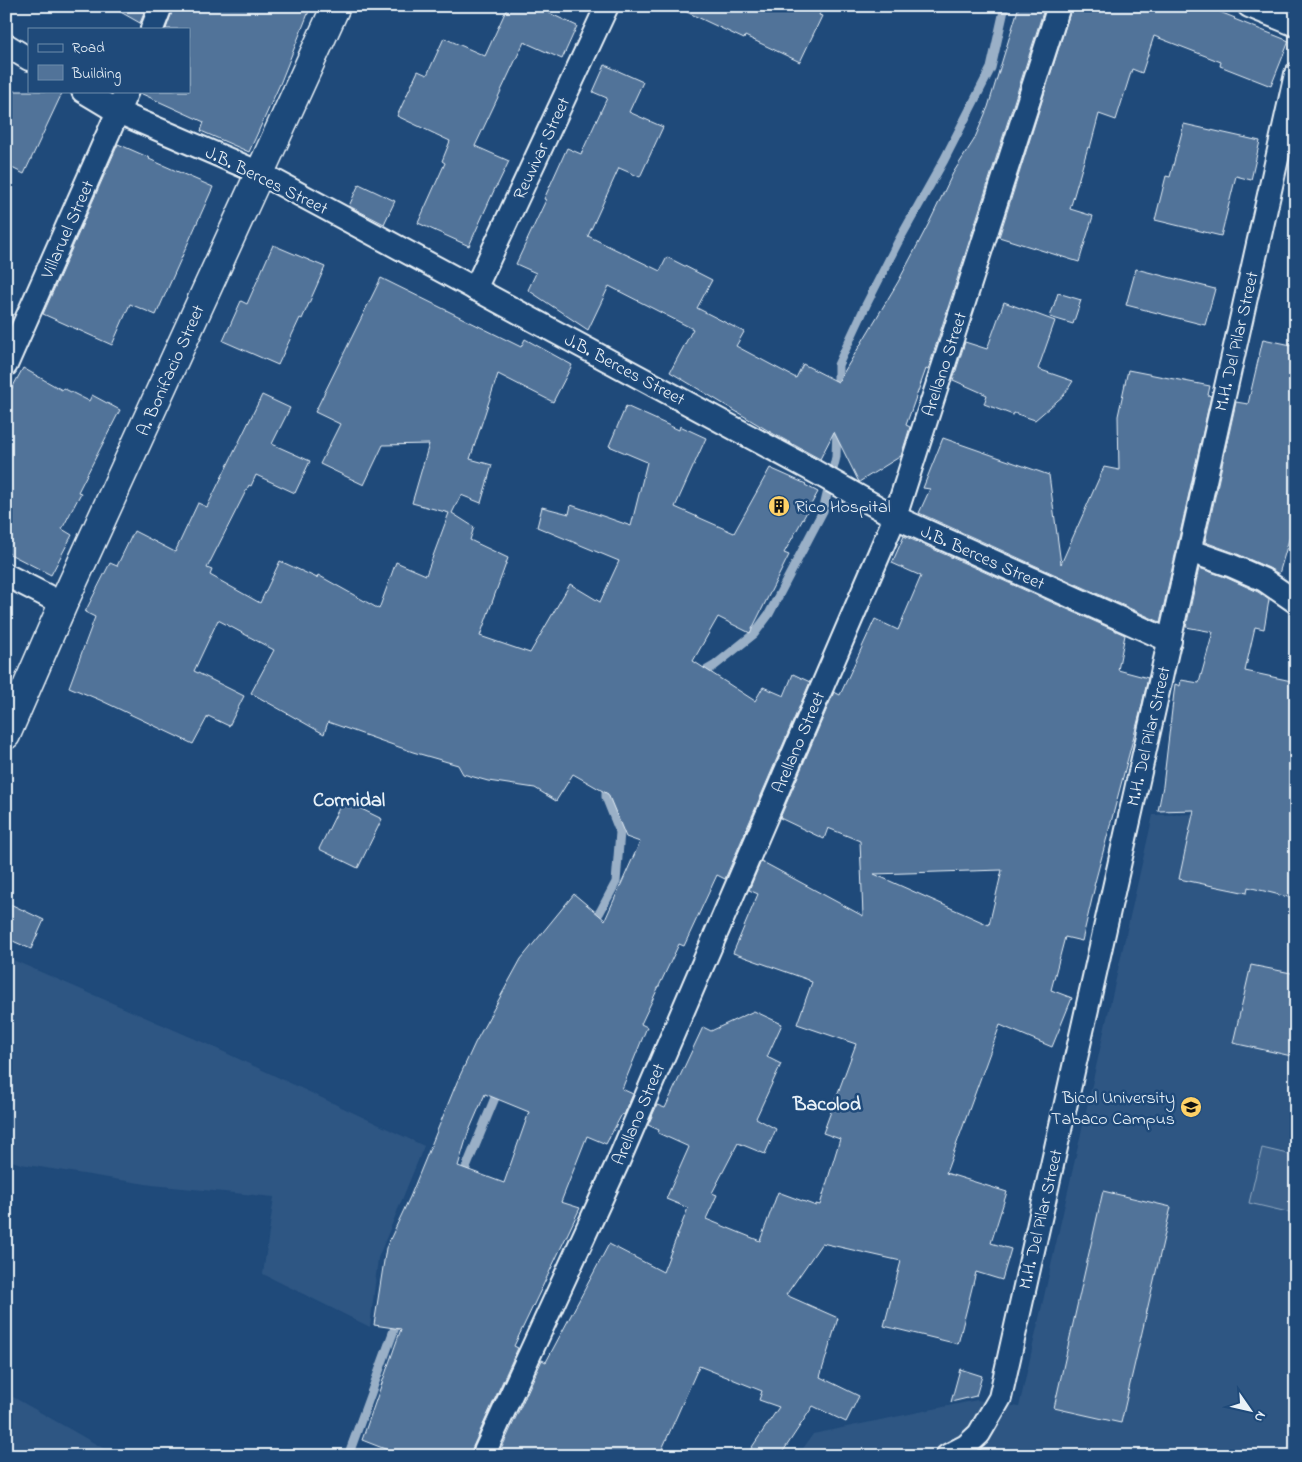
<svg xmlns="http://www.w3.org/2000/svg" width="1302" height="1462" font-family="'Indie Flower',sans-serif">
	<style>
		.built { fill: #2e5683 }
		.green { fill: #3c628c; stroke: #92aac2 }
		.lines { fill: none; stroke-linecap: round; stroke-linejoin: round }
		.stream { stroke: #9ab0c7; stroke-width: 9 }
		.building { fill: #517399; stroke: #e8f1f8; fill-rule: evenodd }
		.street-casing { stroke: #e8f1f8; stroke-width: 26 }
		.primary-casing { stroke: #e8f1f8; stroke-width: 31 }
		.street { stroke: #1f4a7a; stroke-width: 22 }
		.primary { stroke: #1f4a7a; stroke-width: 28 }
		.labels { text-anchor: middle; stroke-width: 5; stroke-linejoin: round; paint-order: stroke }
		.street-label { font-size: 18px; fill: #e8f1f8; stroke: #1f4a7a }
		.poi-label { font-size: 18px; fill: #e8f1f8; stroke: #1f4a7a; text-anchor: start }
		.quarter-label { font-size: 20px; font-weight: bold; fill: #e8f1f8; stroke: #1f4a7a }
	</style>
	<rect width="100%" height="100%" fill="#1f4a7a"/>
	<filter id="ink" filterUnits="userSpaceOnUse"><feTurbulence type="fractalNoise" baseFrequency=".02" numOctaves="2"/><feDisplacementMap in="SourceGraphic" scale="10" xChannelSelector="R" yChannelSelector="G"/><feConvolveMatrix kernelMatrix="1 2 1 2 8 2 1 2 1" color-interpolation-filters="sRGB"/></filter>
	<g filter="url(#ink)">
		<g class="built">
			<polygon points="1296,807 1296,1456 798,1456 813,1434 977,1400 1019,1407 1153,815 1208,814"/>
			<polygon points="6,957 209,1045 424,1146 378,1258 370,1327 263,1274 274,1197 152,1185 21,1164 6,1159"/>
			<polygon points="6,1393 117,1456 6,1456"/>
		</g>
		<polygon class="green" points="1262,1148 1296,1156 1296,1214 1249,1203"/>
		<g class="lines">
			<g class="stream">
				<polyline points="838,393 838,365 866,305 898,242 944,160 991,68 1005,6"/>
				<polyline points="697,676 714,666 754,634 769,614 823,511 836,457 837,426"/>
				<polyline points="592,923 600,912 616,882 620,832 606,797 606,783"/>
				<polyline points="461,1180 499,1088"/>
				<polyline points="348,1456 398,1319"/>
			</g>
		</g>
		<g class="building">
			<polygon points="110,6 147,6 140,23"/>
			<polygon points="174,6 311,6 280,84 249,152 201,131 204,122 140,93 140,91 189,91 189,29 166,29"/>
			<polygon points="508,6 534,6 577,26 562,59 524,42 475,146 509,161 497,186 496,186 469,246 418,223 445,163 442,161 450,141 397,116 418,71 427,75 444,38 485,56"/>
			<polygon points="674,6 823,6 819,15 822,16 800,62 745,36 744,39"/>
			<polygon points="1019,6 1045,6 928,370 926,369 906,425 910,427 901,456 859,482 834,432 820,459 772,433 670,372 693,329 609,286 588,330 528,290 536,273 516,264 546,200 544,199 567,148 581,154 607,98 593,92 605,65 643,82 629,112 663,127 640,177 619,168 588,236 660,271 667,257 712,280 697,308 744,332 736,346 796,378 803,364 838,382 898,282 930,221 953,173 974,140 988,107"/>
			<polygon points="1072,6 1205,6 1235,18 1234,19 1289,41 1271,86 1220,66 1221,62 1154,36 1142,73 1132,69 1116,120 1099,114 1090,148 1088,147 1070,209 1093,216 1079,262 999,237"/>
			<polygon points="13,91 63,91 24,174 6,165 6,106"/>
			<polygon points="1184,124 1260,141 1251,180 1236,176 1221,236 1155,220 1166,176 1170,177"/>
			<polygon points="118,144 150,158 149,159 213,187 156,315 130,304 112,345 43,314"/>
			<polygon points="359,184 395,201 384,224 349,206"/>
			<polygon points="273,245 325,267 302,319 300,318 278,365 223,341 241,301 247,304"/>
			<polygon points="1136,269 1215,289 1205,325 1126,305"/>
			<path d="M381 278 521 347 525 339 572 365 553 402 498 374 470 459 492 465 481 503 461 495 452 513 474 527 470 540 508 558 480 636 530 653 570 584 600 602 619 561 537 527 542 507 569 514 571 505 631 526 647 462 609 446 626 406 679 430 680 426 706 438 675 507 734 533 770 468 806 484 805 485 818 492 784 553 789 555 750 633 718 617 693 661 755 701 763 687 784 696 793 674 810 682 725 879 717 875 684 946 679 944 641 1024 647 1027 622 1089 633 1094 624 1115 622 1114 606 1144 587 1136 561 1202 580 1208 514 1346 518 1348 471 1451 470 1456H403L362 1440 401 1329 374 1325 386 1248 410 1197 457 1082 475 1043 521 959 574 894 605 920 640 842 626 837 608 794 573 774 556 801 535 788 488 781 463 774 458 765 413 752 328 722 324 734 251 693 274 650 218 620 194 671 244 696 229 726 208 716 193 744 100 700 69 687 95 617 85 612 110 563 117 566 134 531 175 552 198 503 207 507 262 395 290 408 272 444 310 461 295 493 256 475 251 486 249 485 207 568 212 570 210 575 260 603 280 561 317 578 318 575 379 609 396 562 426 575 449 513 412 503 429 444 383 445 364 485 320 464 340 424 315 412ZM485 1094 529 1112 504 1183 458 1166 468 1133Z"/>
			<polygon points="1058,293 1081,300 1073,324 1050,317"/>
			<polygon points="1004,302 1055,321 1038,369 1073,381 1064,395 1035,420 1014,413 1013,415 984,404 987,395 953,380 965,342 987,349"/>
			<polygon points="1263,339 1296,346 1296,537 1290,536 1279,574 1269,568 1235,553 1205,542 1236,402 1248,404"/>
			<polygon points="23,368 62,390 63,388 89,401 92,395 120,410 78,492 81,493 62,529 72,535 51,575 6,552 6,399"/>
			<polygon points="1128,370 1210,386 1208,395 1211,396 1160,622 919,513 930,489 923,488 943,438 1049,475 1061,564 1104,467 1119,470 1118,416"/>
			<path d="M904 536 1125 635 1118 670 1148 678 1140 713 1094 886H1095L1082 941 1065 937 1051 990 1072 998 1052 1047 1000 1025 946 1173 1007 1192 991 1243 1011 1249 1002 1280 976 1272 958 1344 884 1326 901 1261 822 1243 786 1295 838 1318 820 1377 859 1396 846 1422 813 1406 780 1456H746L779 1407 759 1400 762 1391 699 1366 659 1456H498L542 1360 546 1362 609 1244 663 1272 688 1208 666 1199 689 1147 658 1133 659 1130 648 1125 657 1105 665 1108 703 1027 711 1031 754 1011 782 1024 767 1057 781 1064 756 1118 776 1129 765 1154 738 1143 712 1193 717 1195 706 1219 760 1241 778 1192 816 1206V1204L820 1205 840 1139 823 1133 856 1044 797 1024 812 982 809 981V980L733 953 758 894 749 890 761 861 863 916 860 841 828 828 824 839 780 818 834 692 840 695 875 619 898 630 921 576 892 563ZM1002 870 989 925 874 874Z"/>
			<polygon points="1199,568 1225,577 1258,592 1269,600 1264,629 1255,627 1245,671 1296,682 1296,899 1248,887 1247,893 1179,879 1194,810 1158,811 1163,786 1175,684 1180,686 1181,680 1199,683 1213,632 1186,627"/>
			<polygon points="343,800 382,819 358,868 319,849"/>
			<polygon points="6,902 44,920 31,949 6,938"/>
			<polygon points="1251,965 1296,974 1296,1057 1233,1043"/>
			<polygon points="1103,1191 1171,1207 1121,1423 1054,1408"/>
			<polygon points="960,1369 982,1376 976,1396 951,1402"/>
		</g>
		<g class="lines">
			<g class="street-casing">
				<g id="street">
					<polyline points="1249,6 1296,25"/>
					<polyline points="152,29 161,6"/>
					<polyline points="6,45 29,59"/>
					<polyline points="83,91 118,112 260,173 812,470 895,517 1170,641"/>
					<polyline points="475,289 607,6"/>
					<polyline points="6,365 127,91"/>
					<polyline points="1190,551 1230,565 1264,580 1296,602"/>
					<polyline points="6,575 63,604"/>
					<polyline points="483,1456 618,1162 895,517 1059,6"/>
					<polyline points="947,1456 966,1446 979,1434 1000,1398 1296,74"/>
				</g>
			</g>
			<g class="primary-casing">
				<polyline id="primary" points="6,735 63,604 336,6"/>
			</g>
			<use href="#street" class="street"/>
			<use href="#primary" class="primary"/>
		</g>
	</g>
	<defs>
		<g id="building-disc" transform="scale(1.125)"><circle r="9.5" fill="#ffd166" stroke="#1f4a7a"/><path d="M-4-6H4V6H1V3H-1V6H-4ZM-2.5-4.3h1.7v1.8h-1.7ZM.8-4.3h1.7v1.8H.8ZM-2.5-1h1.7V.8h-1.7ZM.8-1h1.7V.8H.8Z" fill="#111"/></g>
		<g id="university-disc" transform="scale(1.125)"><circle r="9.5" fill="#ffd166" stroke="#1f4a7a"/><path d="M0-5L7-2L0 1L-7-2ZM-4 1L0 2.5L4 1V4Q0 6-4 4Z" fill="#111"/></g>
	</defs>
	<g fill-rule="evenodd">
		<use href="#building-disc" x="779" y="506"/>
		<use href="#university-disc" x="1191" y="1107"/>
	</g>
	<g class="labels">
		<g class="street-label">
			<text transform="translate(541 148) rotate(-65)" y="6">Reuvivar Street</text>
			<text transform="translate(267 180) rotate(26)" y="6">J.B. Berces Street</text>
			<text transform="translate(67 229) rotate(-66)" y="6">Villaruel Street</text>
			<text transform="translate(1236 341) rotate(-77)" y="6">M.H. Del Pilar Street</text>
			<text transform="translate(944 364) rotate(-72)" y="6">Arellano Street</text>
			<text transform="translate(625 369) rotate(28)" y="6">J.B. Berces Street</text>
			<text transform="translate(170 370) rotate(-66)" y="6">A. Bonifacio Street</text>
			<text transform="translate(983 557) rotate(24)" y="6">J.B. Berces Street</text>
			<text transform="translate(1148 736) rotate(-77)" y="6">M.H. Del Pilar Street</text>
			<text transform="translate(798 742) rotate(-67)" y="6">Arellano Street</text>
			<text transform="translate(638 1114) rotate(-67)" y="6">Arellano Street</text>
			<text transform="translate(1040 1219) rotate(-77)" y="6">M.H. Del Pilar Street</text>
		</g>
		<g class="poi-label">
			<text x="795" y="512">Rico Hospital</text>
			<text x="1175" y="1103" text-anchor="end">Bicol University<tspan x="1175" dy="21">Tabaco Campus</tspan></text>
		</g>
		<g class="quarter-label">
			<text x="349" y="806">Cormidal</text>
			<text x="827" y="1110">Bacolod</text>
		</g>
	</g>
	<rect width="1302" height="1462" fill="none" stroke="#1f4a7a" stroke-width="25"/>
	<rect x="12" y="12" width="1277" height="1437" fill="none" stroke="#e8f1f8" stroke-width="2" filter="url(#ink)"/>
	<rect x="28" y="28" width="162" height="65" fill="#1f4a7a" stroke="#6f8dac"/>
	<rect x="38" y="44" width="25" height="8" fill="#1f4a7a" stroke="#6f8dac"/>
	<text x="72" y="52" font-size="15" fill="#e8f1f8">Road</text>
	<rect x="38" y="65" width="25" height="15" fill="#517399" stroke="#6f8dac"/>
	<text x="72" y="78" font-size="15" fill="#e8f1f8">Building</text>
	<g transform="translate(1250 1410) rotate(124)" stroke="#1f4a7a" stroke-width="4" paint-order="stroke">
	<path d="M0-4L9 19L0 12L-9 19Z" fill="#e8f1f8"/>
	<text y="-8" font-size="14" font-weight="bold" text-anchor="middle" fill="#e8f1f8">N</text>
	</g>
</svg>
